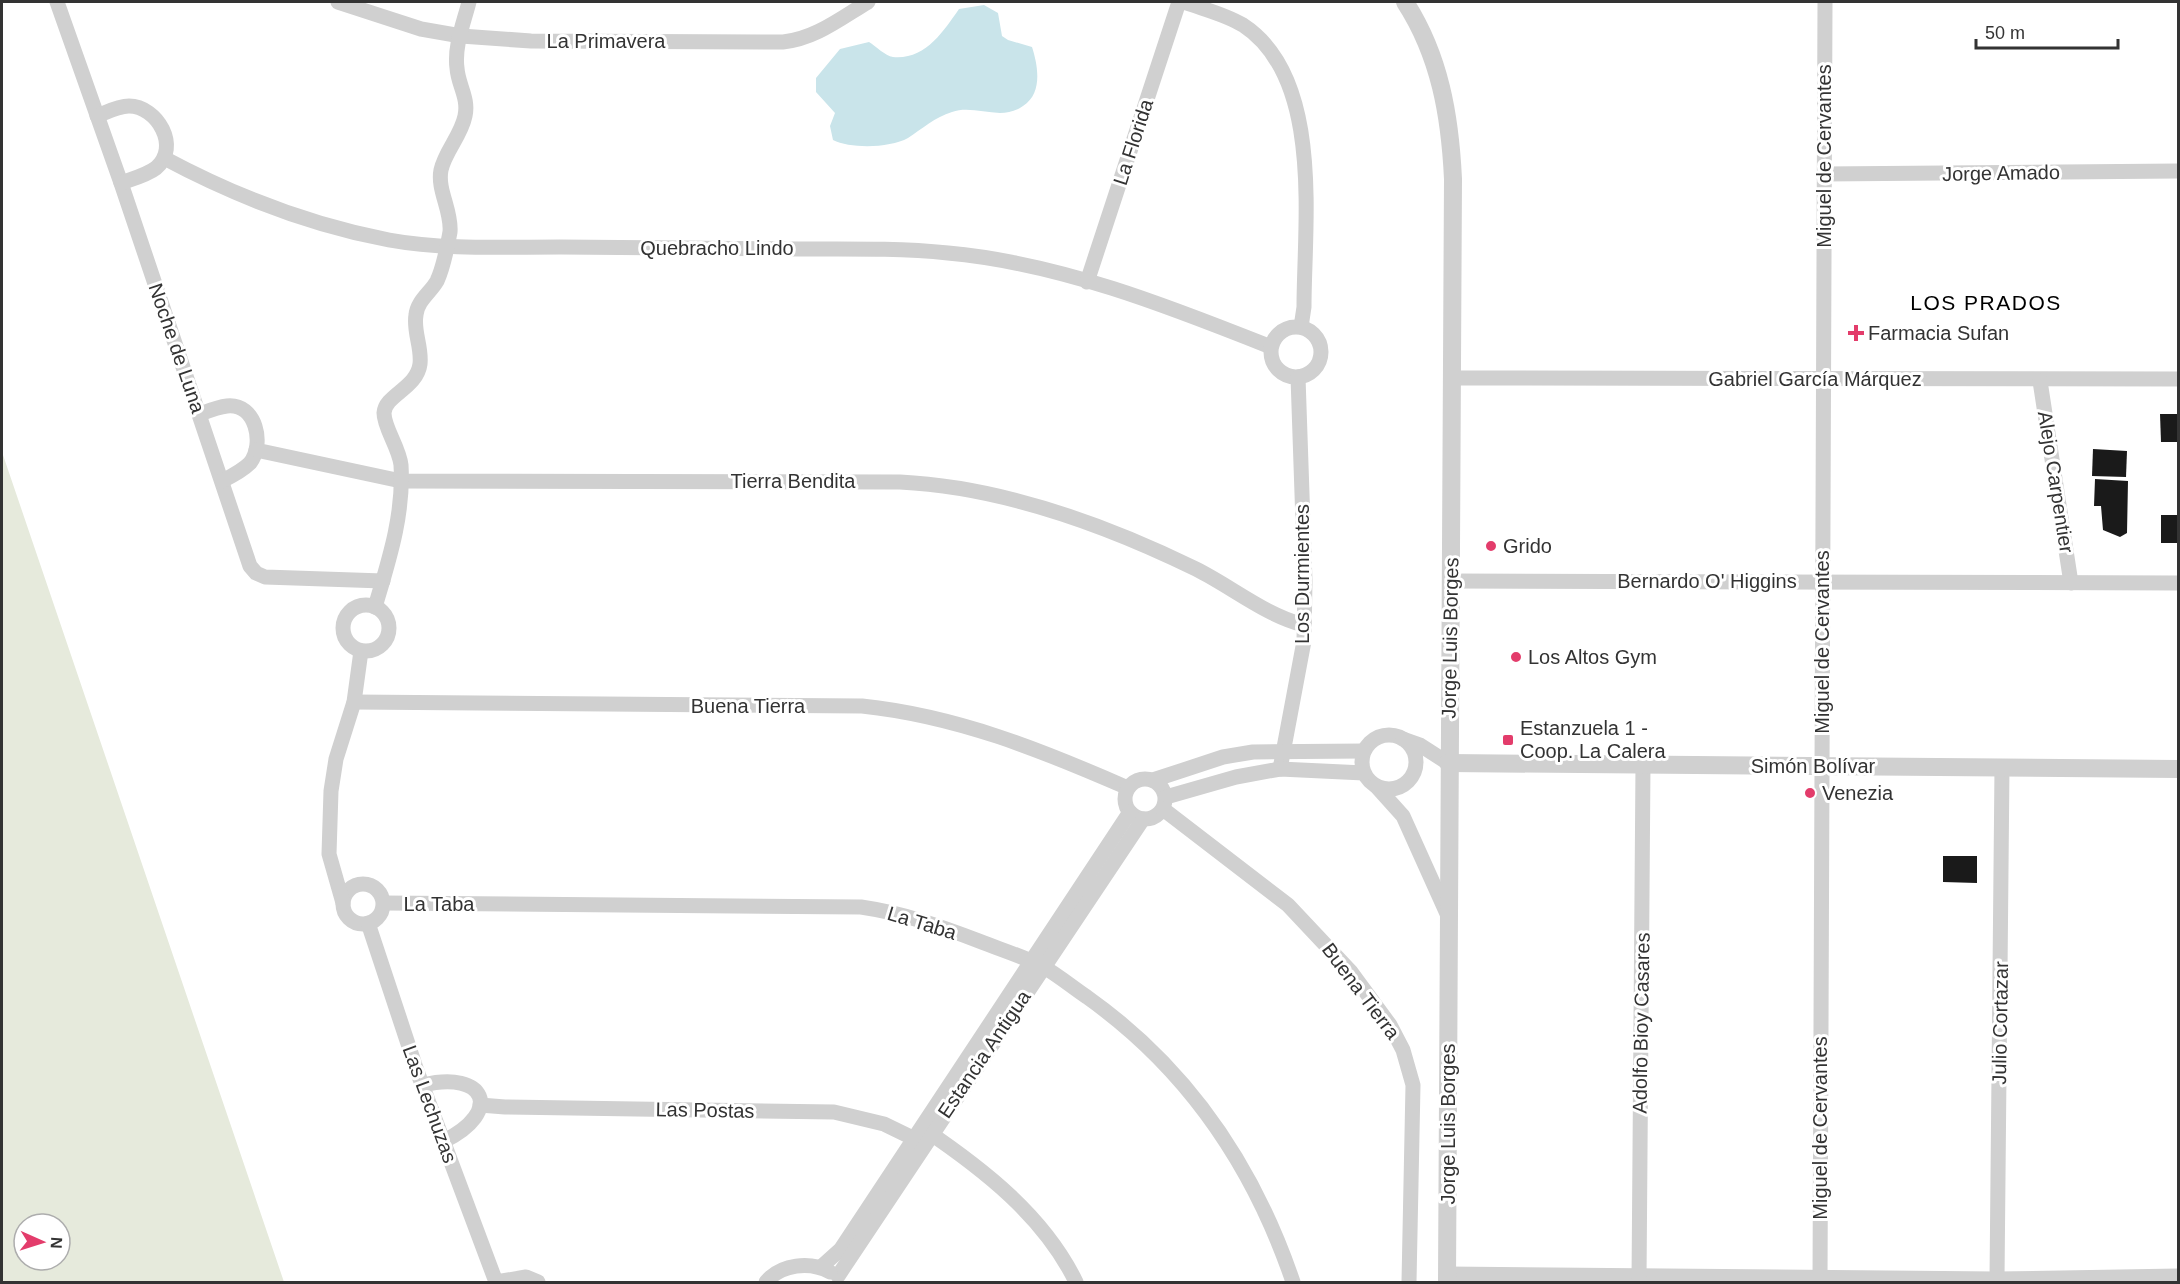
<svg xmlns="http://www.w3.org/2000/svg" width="2180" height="1284" font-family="Arial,sans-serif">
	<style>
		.green { fill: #e6eadc; fill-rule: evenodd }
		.water { fill: #c9e4ea }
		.building { fill: #1a1a1a }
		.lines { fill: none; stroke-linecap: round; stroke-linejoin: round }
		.minor { stroke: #d0d0d0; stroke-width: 15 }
		.tertiary { stroke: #d0d0d0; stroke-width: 18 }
		.poi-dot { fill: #e33c6b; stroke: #fff; stroke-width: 2 }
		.labels { text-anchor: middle; stroke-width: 6; stroke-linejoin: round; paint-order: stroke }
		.street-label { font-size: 20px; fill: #333; stroke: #fff }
		.poi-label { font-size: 20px; fill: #333; stroke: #fff; text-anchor: start }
		.neighbourhood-label { font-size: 21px; letter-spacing: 1.5px; fill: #000; stroke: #fff }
	</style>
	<rect width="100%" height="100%" fill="#fff"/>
	<path class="green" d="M2 452 284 1282H2ZM24 1224H60V1260H24Z"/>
	<path class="water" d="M984 5 998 13 1002 36 1008 40 1032 47C1038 66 1043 93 1023 106 1001 122 975 104 952 112 935 117 922 129 908 138 890 148 851 149 833 140L830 126 835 113 816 92V78L840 49 869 42C876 46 885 56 893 57 925 60 943 32 959 9Z"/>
	<g class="building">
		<polygon points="2160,414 2178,414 2178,442 2161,442"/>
		<polygon points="2093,449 2127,451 2126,477 2092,476"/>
		<polygon points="2095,479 2128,481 2127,533 2120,537 2103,530 2101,506 2094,506"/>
		<rect x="2161" y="515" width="17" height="28"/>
		<polygon points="1943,856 1977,856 1977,883 1943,882"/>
	</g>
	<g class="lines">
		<g class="minor">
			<polyline points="57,2 121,183 250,566 256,573 265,577 383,581"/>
			<path d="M338 2 421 29 461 36 531 41 783 42C815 39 841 18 868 2"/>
			<path d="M1184 2C1203 9 1225 14 1243 25 1324 78 1304 224 1304 307L1301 327"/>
			<path d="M97 116C107 112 118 106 129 106 157 106 181 147 156 168 147 175 132 179 121 183"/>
			<path d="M164 158C235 196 310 225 389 240 444 250 503 247 560 247 640 248 720 248 800 249 849 249 899 248 948 253 1059 263 1168 306 1271 347"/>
			<polyline points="1824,174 2178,171"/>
			<polyline points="1087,282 1179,2"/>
			<circle cx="1296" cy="352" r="25"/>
			<polyline points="1452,378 2178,379"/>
			<polyline points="2040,381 2071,583"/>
			<path d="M200 414C208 411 218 407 227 406 256 403 265 444 250 463 242 471 232 476 222 481"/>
			<path d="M256 450 401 481 900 482C1003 487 1104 524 1196 569 1232 587 1265 615 1304 625"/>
			<polyline points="1452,581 2178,583"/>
			<circle cx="366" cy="628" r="23"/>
			<path d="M375 607C389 560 404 514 401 465 399 447 384 428 384 413 385 395 417 388 420 364 422 347 413 331 416 315 417 301 431 292 437 281 444 266 447 248 450 232 452 211 437 190 441 170 445 151 461 136 465 116 469 98 458 85 457 68 454 46 464 22 469 2"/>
			<path d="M354 702 862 706C957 716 1041 750 1128 788"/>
			<circle cx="1389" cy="762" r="27"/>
			<polyline points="1403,739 1420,745 1448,763"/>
			<polyline points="1280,769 1304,641 1305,581 1298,377"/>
			<circle cx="1145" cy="799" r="20"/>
			<polyline points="1153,780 1223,757 1253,752 1364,751"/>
			<polyline points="1376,786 1403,816 1448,916"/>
			<polyline points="1166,797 1236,777 1280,769 1364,773"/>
			<polyline points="1163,809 1288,905 1351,972 1390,1025 1403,1050 1413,1085 1409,1282"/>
			<circle cx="363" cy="904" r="20"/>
			<polyline points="343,903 329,854 331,791 336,759 354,702 361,651"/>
			<path d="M384 903 861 907C902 913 940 926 979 941 999 949 1022 956 1042 966 1058 975 1072 987 1087 997 1187 1068 1254 1167 1293 1282"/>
			<polyline points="368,923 417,1071 496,1282"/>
			<path d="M423 1085C485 1070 504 1111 444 1141"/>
			<polyline points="480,1105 505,1107 834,1112 884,1124 921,1142"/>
			<path d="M924 1129C983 1169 1044 1216 1076 1282"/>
			<polyline points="821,1267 841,1249 1130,812"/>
			<polyline points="1447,1274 1997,1279 2178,1276"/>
			<polyline points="838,1276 1143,819"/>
			<polyline points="1997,1279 2002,767"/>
			<polyline points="496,1282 526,1277 538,1282"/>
			<path d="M766 1282C781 1264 810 1261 830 1272"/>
			<polyline points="1639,1282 1643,764"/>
			<polyline points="1820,1282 1825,2"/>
		</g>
		<g class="tertiary">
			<path d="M1405 2C1440 56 1450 116 1453 179L1447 1282"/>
			<polyline points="1448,763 2178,769"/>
		</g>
	</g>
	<g class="poi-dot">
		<path d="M1853 324h6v6h6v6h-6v6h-6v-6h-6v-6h6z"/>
		<circle cx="1491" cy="546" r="6"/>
		<circle cx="1516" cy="657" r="6"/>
		<rect x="1502" y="734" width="12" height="12" rx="3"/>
		<circle cx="1810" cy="793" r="6"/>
	</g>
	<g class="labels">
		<g class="street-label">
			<text x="606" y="48">La Primavera</text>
			<text transform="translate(1133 142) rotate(-72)" y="7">La Florida</text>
			<text transform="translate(1824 156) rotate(-90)" y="7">Miguel de Cervantes</text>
			<text transform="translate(2001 173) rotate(-1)" y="7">Jorge Amado</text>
			<text x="717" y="255">Quebracho Lindo</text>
			<text transform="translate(177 348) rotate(71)" y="7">Noche de Luna</text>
			<text x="1815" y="386">Gabriel García Márquez</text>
			<text x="793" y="488">Tierra Bendita</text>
			<text transform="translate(2056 482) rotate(81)" y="7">Alejo Carpentier</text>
			<text transform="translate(1302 574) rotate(-90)" y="7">Los Durmientes</text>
			<text x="1707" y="588">Bernardo O' Higgins</text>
			<text transform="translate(1450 638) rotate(-89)" y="7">Jorge Luis Borges</text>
			<text transform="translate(1822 642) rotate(-90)" y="7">Miguel de Cervantes</text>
			<text x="748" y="713">Buena Tierra</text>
			<text x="1813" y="773">Simón Bolívar</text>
			<text x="439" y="911">La Taba</text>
			<text transform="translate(922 923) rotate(17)" y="7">La Taba</text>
			<text transform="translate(1361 991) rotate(53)" y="7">Buena Tierra</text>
			<text transform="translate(1641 1023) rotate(-89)" y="7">Adolfo Bioy Casares</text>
			<text transform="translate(2000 1023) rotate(-89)" y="7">Julio Cortazar</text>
			<text transform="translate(984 1054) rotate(-56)" y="7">Estancia Antigua</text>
			<text transform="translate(430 1104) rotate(70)" y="7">Las Lechuzas</text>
			<text transform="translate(705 1110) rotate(1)" y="7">Las Postas</text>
			<text transform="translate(1448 1124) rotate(-90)" y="7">Jorge Luis Borges</text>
			<text transform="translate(1820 1128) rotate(-90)" y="7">Miguel de Cervantes</text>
		</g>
		<g class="poi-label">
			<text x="1868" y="340">Farmacia Sufan</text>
			<text x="1503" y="553">Grido</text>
			<text x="1528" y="664">Los Altos Gym</text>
			<text x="1520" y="735">Estanzuela 1 -<tspan x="1520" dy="23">Coop. La Calera</tspan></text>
			<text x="1822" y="800">Venezia</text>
		</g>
		<g class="neighbourhood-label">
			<text x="1986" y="310">LOS PRADOS</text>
		</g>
	</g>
	<rect width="2180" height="1284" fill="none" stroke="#333333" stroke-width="6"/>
	<g transform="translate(42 1242) rotate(93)"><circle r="28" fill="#ffffff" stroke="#adadad" stroke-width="1.5"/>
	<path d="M0-4.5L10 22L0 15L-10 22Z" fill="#e33c6b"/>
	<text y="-9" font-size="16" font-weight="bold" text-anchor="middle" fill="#333333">N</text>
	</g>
	<path d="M1976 39v9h142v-9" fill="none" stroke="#333333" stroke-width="3"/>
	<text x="1985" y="39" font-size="18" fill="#333333" stroke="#ffffff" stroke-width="4.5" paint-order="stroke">50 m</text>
</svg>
